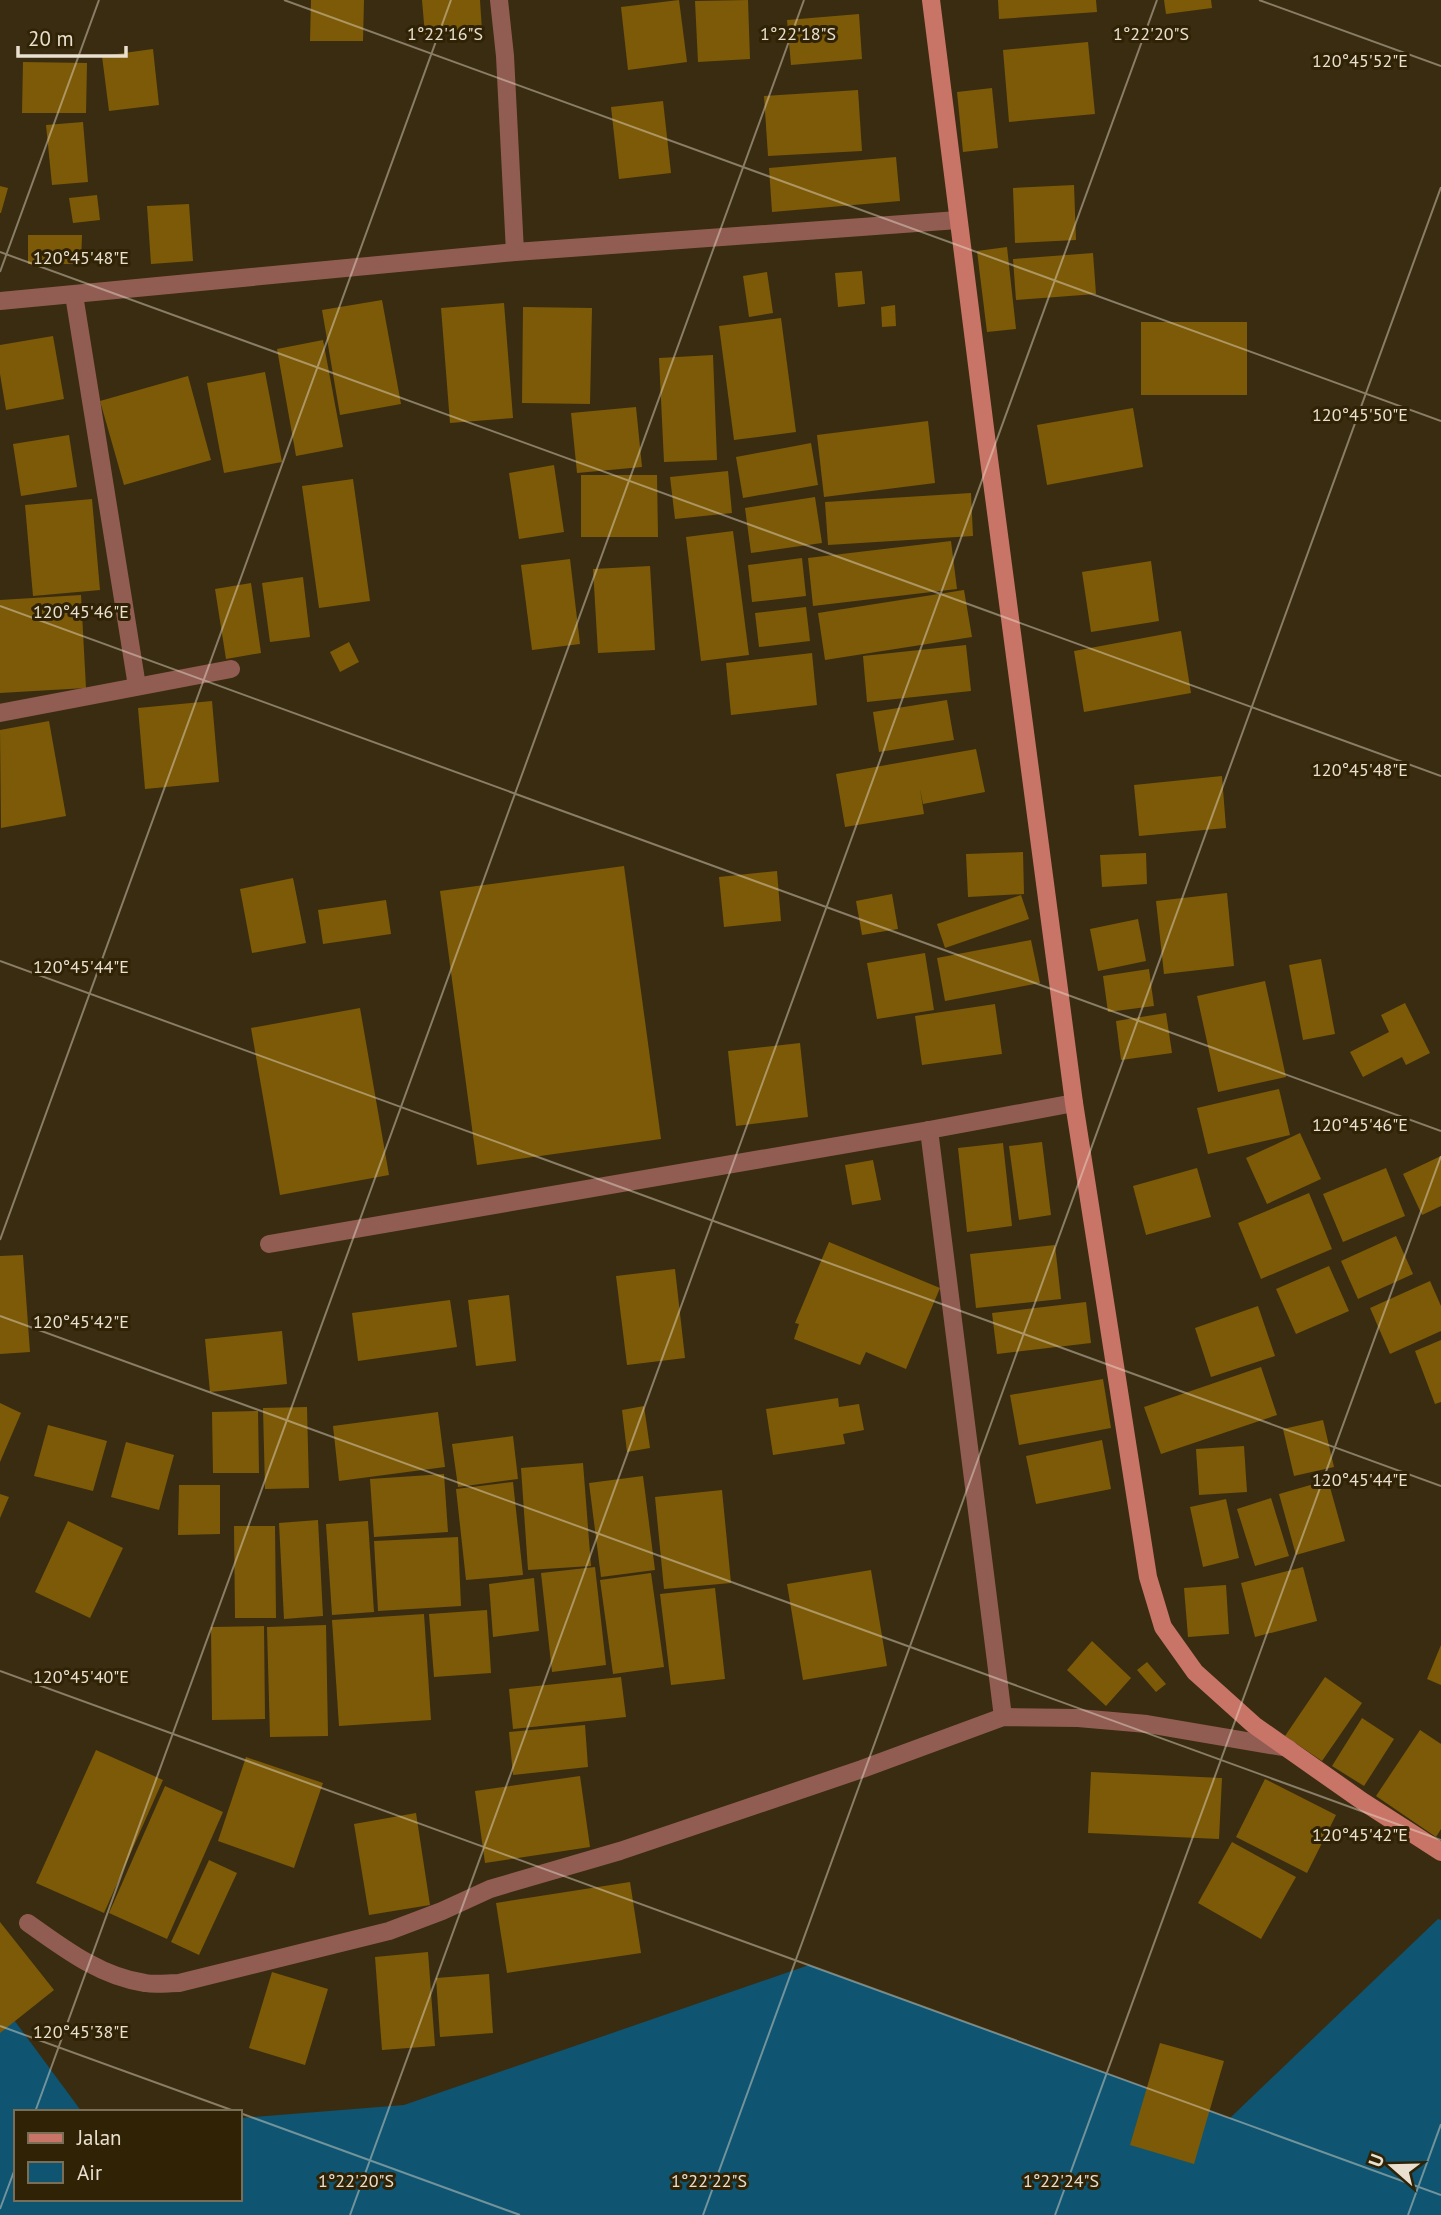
<svg xmlns="http://www.w3.org/2000/svg" width="1441" height="2215" font-family="'PT Sans',sans-serif">
<rect width="100%" height="100%" fill="#3a2c10"/>
<path fill="#0f5470" d="M1438,1919L1441,1920V2215H0V2001L82,2112H16V2199H240V2118L404,2105L809,1965L1230,2118Z"/>
<g fill="#7c5a07">
<path d="M311,0H364L363,41H310Z"/>
<path d="M422,0H480L482,31L425,35Z"/>
<path d="M679,0L687,62L628,70L621,7Z"/>
<path d="M748,0L750,59L698,62L695,1Z"/>
<path d="M998,0H1096L1097,12L999,19Z"/>
<path d="M1164,0H1211L1212,8L1166,14Z"/>
<path d="M859,14L862,59L791,65L787,20Z"/>
<path d="M1088,42L1095,114L1009,122L1003,50Z"/>
<path d="M153,49L159,105L109,111L102,56Z"/>
<path d="M23,62L87,63L86,113H22Z"/>
<path d="M992,88L998,148L963,152L957,92Z"/>
<path d="M858,90L862,151L768,156L764,96Z"/>
<path d="M663,101L671,173L619,179L611,107Z"/>
<path d="M83,122L88,182L52,185L46,125Z"/>
<path d="M896,157L900,201L772,212L769,168Z"/>
<path d="M1074,185L1076,240L1015,243L1013,188Z"/>
<path d="M0,186L8,188L1,213H0Z"/>
<path d="M97,195L100,220L73,223L69,198Z"/>
<path d="M189,204L193,261L151,264L147,206Z"/>
<path d="M28,235H82L81,264H28Z"/>
<path d="M1007,247L1016,329L987,332L977,251Z"/>
<path d="M1093,253L1096,294L1016,300L1013,259Z"/>
<path d="M862,271L865,304L838,307L835,273Z"/>
<path d="M767,272L773,313L749,317L743,276Z"/>
<path d="M382,300L401,404L340,415L322,310Z"/>
<path d="M504,303L513,418L450,423L441,308Z"/>
<path d="M895,305L896,326L882,327L881,307Z"/>
<path d="M523,307L592,308L590,404L522,403Z"/>
<path d="M781,318L796,432L734,440L719,326Z"/>
<rect x="1141" y="322" width="106" height="73"/>
<path d="M53,336L64,399L6,410L0,374V345Z"/>
<path d="M323,340L343,447L296,456L277,349Z"/>
<path d="M713,355L717,460L664,462L659,358Z"/>
<path d="M265,372L282,462L224,473L207,383Z"/>
<path d="M188,376L211,460L124,485L100,401Z"/>
<path d="M636,407L642,467L577,473L571,413Z"/>
<path d="M1133,408L1143,467L1047,485L1037,425Z"/>
<path d="M928,421L935,483L824,497L817,435Z"/>
<path d="M69,435L77,487L21,496L13,444Z"/>
<path d="M811,443L818,485L743,498L736,457Z"/>
<path d="M554,465L564,532L519,539L509,473Z"/>
<path d="M728,471L732,513L675,519L670,477Z"/>
<path d="M581,475H657L658,537H581Z"/>
<path d="M353,479L370,601L319,608L302,486Z"/>
<path d="M971,493L973,536L828,545L825,502Z"/>
<path d="M815,497L822,543L751,553L745,508Z"/>
<path d="M92,499L100,590L33,596L25,505Z"/>
<path d="M733,531L749,655L701,661L686,537Z"/>
<path d="M951,541L957,589L813,606L808,558Z"/>
<path d="M802,558L806,596L752,602L748,565Z"/>
<path d="M570,559L580,644L532,650L521,565Z"/>
<path d="M1151,561L1159,621L1091,632L1082,572Z"/>
<path d="M650,566L655,650L598,653L593,569Z"/>
<path d="M303,577L310,637L270,642L262,583Z"/>
<path d="M251,583L261,653L226,659L215,589Z"/>
<path d="M964,590L972,637L825,660L818,613Z"/>
<path d="M81,595L86,688L0,693V600Z"/>
<path d="M806,607L810,641L759,647L755,613Z"/>
<path d="M1181,631L1191,693L1084,712L1074,651Z"/>
<path d="M349,642L359,662L340,672L330,652Z"/>
<path d="M966,645L971,691L867,702L863,656Z"/>
<path d="M812,653L817,705L731,715L726,663Z"/>
<path d="M947,700L954,740L879,752L873,712Z"/>
<path d="M212,701L219,782L145,789L138,708Z"/>
<path d="M49,721L66,816L1,828L0,730Z"/>
<path d="M976,749L985,792L923,804L920,789L924,814L845,827L836,774Z"/>
<path d="M1222,776L1226,828L1139,836L1134,785Z"/>
<path d="M1023,852L1024,894L968,897L966,854Z"/>
<path d="M1146,853L1147,884L1102,887L1100,855Z"/>
<path d="M624,866L661,1139L477,1165L440,891Z"/>
<path d="M777,871L781,921L724,927L719,877Z"/>
<path d="M293,878L306,943L252,953L240,889Z"/>
<path d="M1227,893L1234,966L1164,974L1156,901Z"/>
<path d="M892,894L898,929L862,935L856,901Z"/>
<path d="M1021,895L1029,919L945,948L937,924Z"/>
<path d="M386,900L391,934L323,944L318,910Z"/>
<path d="M1138,919L1146,961L1098,971L1090,929Z"/>
<path d="M1031,940L1040,983L945,1001L937,958Z"/>
<path d="M925,953L934,1010L877,1019L867,963Z"/>
<path d="M1321,959L1335,1034L1303,1040L1289,965Z"/>
<path d="M1149,969L1154,1006L1108,1012L1103,976Z"/>
<path d="M1265,981L1286,1077L1218,1092L1197,996Z"/>
<path d="M1405,1003L1430,1053L1406,1065L1402,1057L1363,1077L1350,1052L1389,1032L1381,1015Z"/>
<path d="M995,1004L1002,1054L922,1065L915,1016Z"/>
<path d="M360,1008L389,1175L280,1195L251,1028Z"/>
<path d="M1166,1013L1172,1053L1121,1060L1116,1021Z"/>
<path d="M800,1043L808,1117L736,1126L728,1051Z"/>
<path d="M1279,1089L1290,1135L1208,1154L1197,1108Z"/>
<path d="M1300,1133L1321,1179L1267,1204L1246,1158Z"/>
<path d="M1042,1142L1051,1215L1019,1220L1009,1146Z"/>
<path d="M1003,1143L1012,1226L967,1232L958,1148Z"/>
<path d="M1441,1156V1206L1422,1215L1403,1174Z"/>
<path d="M873,1160L881,1200L852,1205L845,1165Z"/>
<path d="M1197,1168L1211,1217L1146,1235L1133,1186Z"/>
<path d="M1386,1168L1405,1216L1343,1242L1323,1194Z"/>
<path d="M1309,1193L1332,1249L1261,1279L1238,1223Z"/>
<path d="M1396,1236L1413,1274L1358,1299L1341,1261Z"/>
<path d="M829,1242L940,1288L906,1369L866,1352L860,1365L794,1339L799,1324L795,1323Z"/>
<path d="M1055,1245L1061,1299L976,1308L970,1254Z"/>
<path d="M23,1255L30,1352L0,1354V1256Z"/>
<path d="M1329,1266L1349,1311L1296,1334L1276,1289Z"/>
<path d="M675,1269L685,1358L627,1365L616,1276Z"/>
<path d="M1430,1281L1441,1306V1331L1390,1354L1370,1308Z"/>
<path d="M509,1295L516,1361L476,1366L468,1300Z"/>
<path d="M450,1300L457,1347L358,1361L352,1313Z"/>
<path d="M1086,1302L1091,1343L997,1354L992,1313Z"/>
<path d="M1258,1306L1275,1356L1211,1377L1195,1328Z"/>
<path d="M282,1331L287,1384L210,1392L205,1339Z"/>
<path d="M1441,1340V1402L1435,1404L1415,1351Z"/>
<path d="M1261,1367L1277,1415L1161,1454L1144,1407Z"/>
<path d="M1103,1379L1111,1428L1019,1445L1010,1395Z"/>
<path d="M838,1398L839,1407L859,1404L864,1430L843,1434L845,1444L773,1455L766,1409Z"/>
<path d="M0,1403L21,1413L0,1462Z"/>
<path d="M644,1406L650,1448L627,1452L622,1410Z"/>
<path d="M307,1407L309,1488L265,1489L263,1408Z"/>
<path d="M258,1411L259,1473H213L212,1412Z"/>
<path d="M438,1412L445,1467L339,1481L333,1426Z"/>
<path d="M1323,1420L1334,1467L1294,1476L1283,1429Z"/>
<path d="M48,1425L107,1441L93,1491L34,1476Z"/>
<path d="M513,1436L518,1479L458,1487L452,1444Z"/>
<path d="M1102,1440L1111,1489L1036,1504L1026,1456Z"/>
<path d="M126,1442L174,1455L159,1510L111,1497Z"/>
<path d="M1244,1446L1247,1492L1199,1495L1196,1449Z"/>
<path d="M583,1463L591,1566L528,1570L521,1468Z"/>
<path d="M444,1474L448,1532L374,1537L370,1479Z"/>
<path d="M643,1476L655,1570L601,1577L589,1483Z"/>
<path d="M1328,1480L1345,1541L1296,1555L1279,1494Z"/>
<path d="M513,1482L523,1575L466,1580L456,1489Z"/>
<path d="M179,1485H220V1534L178,1535Z"/>
<path d="M722,1490L731,1583L664,1589L655,1497Z"/>
<path d="M0,1494L9,1497L0,1518Z"/>
<path d="M1271,1498L1289,1556L1255,1566L1237,1509Z"/>
<path d="M1226,1499L1239,1558L1203,1567L1190,1507Z"/>
<path d="M318,1520L323,1616L284,1619L279,1523Z"/>
<path d="M68,1521L123,1548L90,1618L35,1592Z"/>
<path d="M368,1521L374,1612L332,1615L326,1524Z"/>
<path d="M234,1526H275L276,1618H235Z"/>
<path d="M458,1537L461,1606L378,1611L374,1541Z"/>
<path d="M595,1567L606,1665L552,1672L541,1573Z"/>
<path d="M1303,1567L1317,1621L1255,1637L1241,1583Z"/>
<path d="M871,1570L887,1666L803,1680L787,1584Z"/>
<path d="M651,1573L664,1667L613,1674L600,1580Z"/>
<path d="M534,1578L539,1631L493,1637L489,1584Z"/>
<path d="M1226,1585L1229,1634L1188,1637L1184,1588Z"/>
<path d="M715,1588L725,1679L671,1685L660,1594Z"/>
<path d="M487,1610L491,1673L434,1677L429,1614Z"/>
<path d="M424,1614L431,1720L339,1726L332,1620Z"/>
<path d="M326,1625L328,1736L270,1737L267,1627Z"/>
<path d="M264,1626L265,1719L212,1720L211,1627Z"/>
<path d="M1092,1641L1131,1678L1106,1706L1067,1670Z"/>
<path d="M1441,1645V1685L1427,1679Z"/>
<path d="M1147,1662L1166,1684L1156,1692L1137,1670Z"/>
<path d="M621,1677L626,1717L513,1729L509,1689Z"/>
<path d="M1325,1677L1362,1703L1322,1761L1285,1736Z"/>
<path d="M1362,1718L1394,1739L1364,1786L1332,1766Z"/>
<path d="M585,1725L588,1767L513,1775L509,1732Z"/>
<path d="M1420,1730L1441,1744V1829L1436,1837L1376,1796Z"/>
<path d="M96,1750L163,1780L104,1913L36,1883Z"/>
<path d="M246,1757L323,1783L294,1868L218,1841Z"/>
<path d="M1091,1772L1222,1778L1219,1839L1088,1833Z"/>
<path d="M580,1776L590,1847L485,1863L475,1791Z"/>
<path d="M1265,1779L1336,1815L1307,1873L1236,1837Z"/>
<path d="M165,1786L223,1812L167,1939L109,1913Z"/>
<path d="M416,1813L430,1905L369,1915L354,1824Z"/>
<path d="M1232,1842L1296,1877L1261,1939L1198,1903Z"/>
<path d="M209,1860L237,1873L199,1955L171,1942Z"/>
<path d="M630,1882L641,1953L507,1973L496,1903Z"/>
<path d="M0,1922L54,1990L0,2033Z"/>
<path d="M428,1952L435,2046L382,2050L375,1957Z"/>
<path d="M272,1972L328,1989L305,2065L249,2048Z"/>
<path d="M489,1974L493,2033L440,2037L436,1978Z"/>
<path d="M1160,2043L1224,2061L1194,2164L1130,2145Z"/>
</g>
<g fill="none" stroke-linecap="round" stroke-linejoin="round">
<g stroke="#915d53" stroke-width="18">
<path d="M499,0L505,56L515,252"/>
<path d="M74,295L137,686"/>
<path d="M0,301L515,252L958,220"/>
<path d="M0,713L231,669"/>
<path d="M929,1130L1003,1717"/>
<path d="M269,1244L929,1130L1074,1103"/>
<path d="M28,1923C63,1948 101,1977 145,1983C156,1985 168,1983 179,1983L389,1931L442,1911L490,1889L620,1851L862,1769L1003,1717L1078,1718L1147,1724L1288,1748"/>
</g>
<path stroke="#c87567" stroke-width="18" d="M931,0L987,444L1074,1103L1148,1577L1163,1627L1195,1672L1254,1725L1362,1801L1441,1852"/>
</g>
<path fill="none" stroke="#e9e0d0" stroke-width="2" stroke-opacity="0.45" d="M284,0L1441,421M1259,0L1441,66M0,252L1441,776M0,272L99,0M0,606L1441,1131M0,961L1441,1486M0,1240L451,0M0,1316L1441,1840M0,1671L1441,2195M0,2026L237,2112M35,2112L804,0M240,2113L520,2215M0,2209L16,2166M350,2215L1157,0M703,2215L1441,187M1055,2215L1441,1156M1408,2215L1441,2124"/>
<g font-size="18" text-anchor="middle" fill="#e9e0d0" stroke="#302205" stroke-width="6" stroke-linejoin="round" paint-order="stroke">
<text x="445" y="40">1°22'16"S</text>
<text x="798" y="40">1°22'18"S</text>
<text x="1151" y="40">1°22'20"S</text>
<text x="1360" y="67">120°45'52"E</text>
<text x="81" y="264">120°45'48"E</text>
<text x="1360" y="421">120°45'50"E</text>
<text x="81" y="618">120°45'46"E</text>
<text x="1360" y="776">120°45'48"E</text>
<text x="81" y="973">120°45'44"E</text>
<text x="1360" y="1131">120°45'46"E</text>
<text x="81" y="1328">120°45'42"E</text>
<text x="1360" y="1486">120°45'44"E</text>
<text x="81" y="1683">120°45'40"E</text>
<text x="1360" y="1841">120°45'42"E</text>
<text x="81" y="2038">120°45'38"E</text>
<text x="356" y="2187">1°22'20"S</text>
<text x="709" y="2187">1°22'22"S</text>
<text x="1061" y="2187">1°22'24"S</text>
</g>
<rect x="14" y="2110" width="228" height="91" fill="#302205" stroke="#7a6e56" stroke-width="2"/>
<rect x="28" y="2133" width="35" height="10" fill="#c87567" stroke="#7a6e56" stroke-width="2"/>
<text x="77" y="2145" font-size="21" fill="#e9e0d0">Jalan</text>
<rect x="28" y="2162" width="35" height="21" fill="#0f5470" stroke="#7a6e56" stroke-width="2"/>
<text x="77" y="2180" font-size="21" fill="#e9e0d0">Air</text>
<g transform="translate(1392 2166) rotate(290)" stroke="#302205" stroke-width="5" paint-order="stroke">
<path d="M0-5L12 26L0 18L-12 26Z" fill="#e9e0d0"/>
<text y="-10" font-size="19" font-weight="bold" text-anchor="middle" fill="#e9e0d0">U</text>
</g>
<path d="M18 46v10h108v-10" fill="none" stroke="#e9e0d0" stroke-width="3.5"/>
<text x="28" y="46" font-size="21" fill="#e9e0d0" stroke="#302205" stroke-width="5" paint-order="stroke">20 m</text>
</svg>
